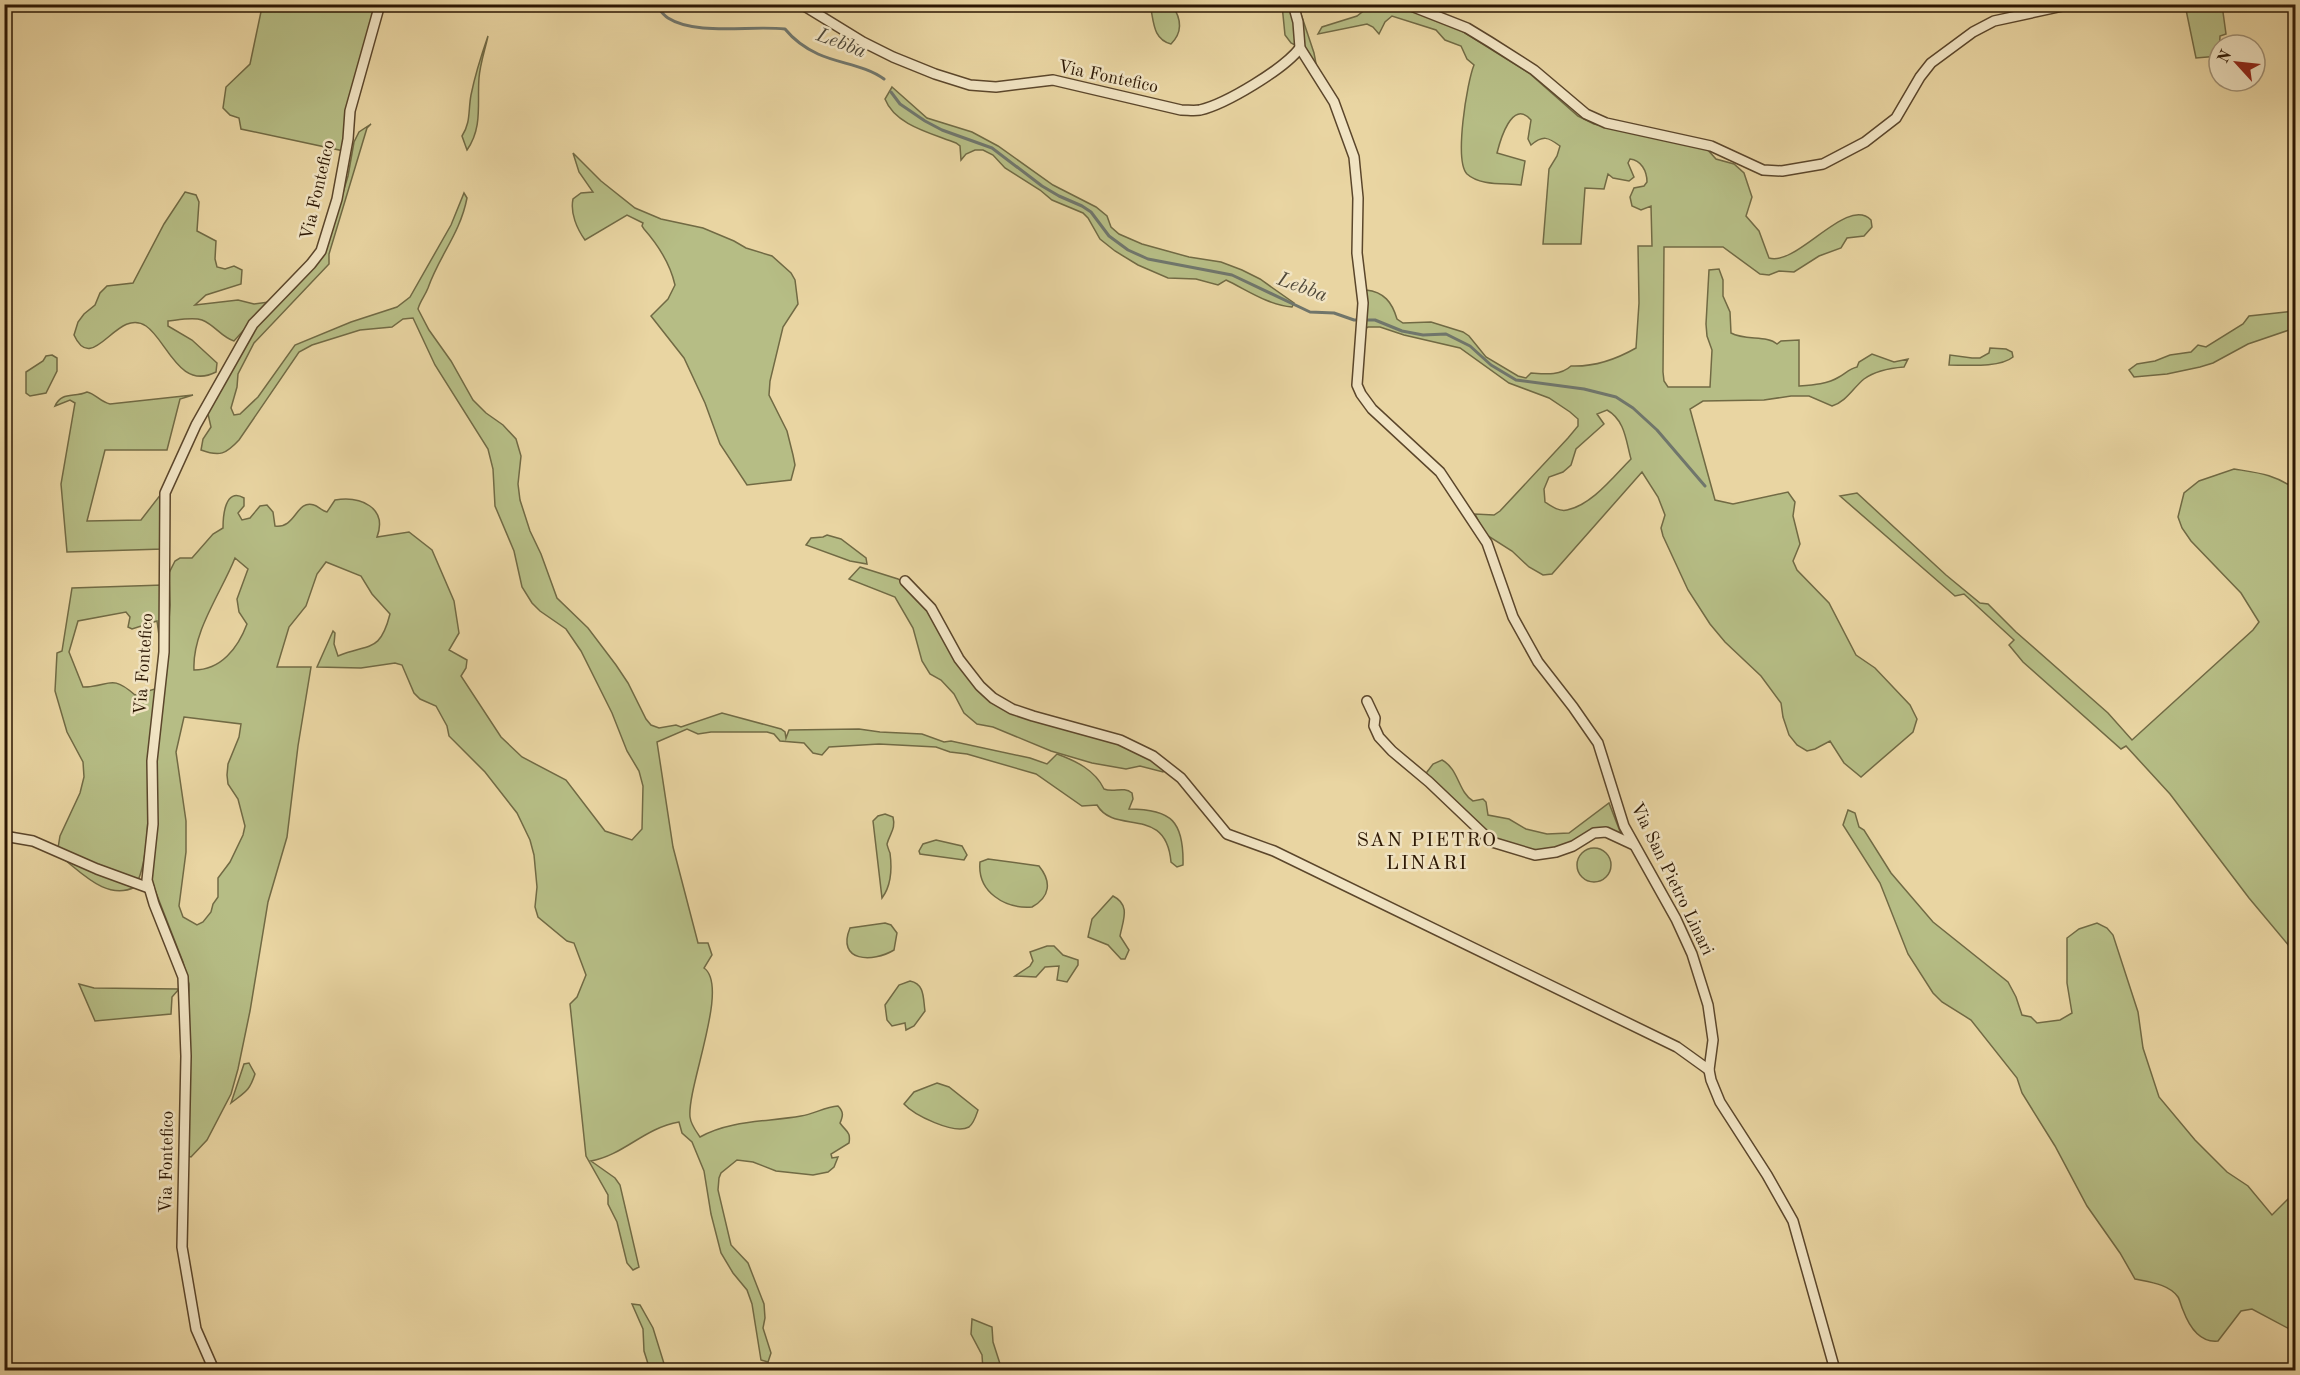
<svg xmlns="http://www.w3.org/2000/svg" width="2300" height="1375" font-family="'Old Standard TT',serif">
<rect width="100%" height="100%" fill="#e9d5a2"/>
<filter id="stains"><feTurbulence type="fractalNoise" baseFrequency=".00333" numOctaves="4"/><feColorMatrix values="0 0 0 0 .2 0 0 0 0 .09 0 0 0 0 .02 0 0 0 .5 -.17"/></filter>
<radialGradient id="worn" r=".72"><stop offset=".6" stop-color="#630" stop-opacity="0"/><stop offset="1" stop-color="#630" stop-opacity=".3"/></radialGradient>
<g fill="#b6bd85" stroke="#716a44" stroke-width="1.5" fill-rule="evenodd">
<path d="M256,5H377L344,151L241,129L239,118L230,115L223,108L226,87L250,64L262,7Z"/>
<path d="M1150,5H1172C1181,18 1183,32 1171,44C1152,39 1154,20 1150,5Z"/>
<path d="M1282,5H1298L1314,53L1317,69L1301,48L1291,43L1285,35Z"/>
<path d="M1371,5H1395L1454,26L1529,73L1578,116L1594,124L1706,148L1716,159L1734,164L1744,173L1752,197L1746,216L1759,231L1769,258C1797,267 1847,195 1871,220L1872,227L1864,236L1847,238L1841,248L1819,256L1794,272L1779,271L1769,275L1760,274L1723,247H1664L1663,372L1664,381L1668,387H1710L1712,350L1707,336L1706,324L1709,270L1719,269L1723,280V296L1730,312L1731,333C1745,341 1767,335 1777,344L1781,341L1799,340V386C1813,385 1828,384 1839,377C1846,373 1849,369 1857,367L1859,362L1872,354L1894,362L1908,359L1904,367C1891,368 1875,371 1864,379C1853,388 1846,402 1832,406L1809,396H1791L1764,400L1703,401L1690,409L1715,500L1733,504L1788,492L1795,502L1793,516L1800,544L1793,561L1797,570L1829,603L1856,655L1875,668L1910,705L1917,719L1913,732L1861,777L1844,763L1830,741L1815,749L1807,751L1797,745L1789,735L1783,717L1781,703L1761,676L1725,642L1710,624L1688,590L1663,536L1661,528L1665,515L1658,497L1642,472L1552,574L1543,575L1529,567L1512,551L1485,534L1475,514L1494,515L1500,511L1568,438L1578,426V419L1570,412L1549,398L1509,383L1460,348L1404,335L1380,327H1368L1363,330L1366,290C1384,292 1392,302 1397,319L1403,323L1431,322L1463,332L1469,336L1486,357L1518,376L1526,378L1531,373C1545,374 1560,376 1571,366C1595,367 1615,360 1636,348L1639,303L1638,246H1652L1651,206L1641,210L1632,206L1630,197L1634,188L1644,186L1647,182C1647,171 1641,160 1630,159L1628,163L1634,177L1629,181L1613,178L1608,174L1604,189L1585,188L1581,244H1543L1549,169L1557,156L1560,146C1548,137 1543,135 1531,145L1528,139L1531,120C1512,98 1500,141 1497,153L1525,161L1521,185C1505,183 1480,186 1467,174C1454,161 1467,82 1474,65L1467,59L1461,46L1445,40L1436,30L1392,16L1385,22L1379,34L1373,27L1367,24L1318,34L1322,27L1357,16ZM1607,410C1625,420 1626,441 1631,459C1614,476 1592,505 1567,510C1559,512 1551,506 1545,502L1544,489L1549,477L1563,472L1571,465L1576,449L1604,424L1597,414Z"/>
<path d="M2185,5H2222L2226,34L2220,36L2219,56L2196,58Z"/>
<path d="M488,36C485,50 480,64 479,78C477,103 483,127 467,150L462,136C471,122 468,111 471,95C475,75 481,56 488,36Z"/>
<path d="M892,87L927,118L972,132L998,146L1053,185L1096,207L1107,216L1111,227L1119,234L1142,244L1189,257L1221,262L1242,270L1260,279L1294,303L1292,307C1268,305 1247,290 1226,280L1218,285L1196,279L1168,278L1138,265L1115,251L1100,239L1088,218L1083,213L1052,200L1040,190L1005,168L993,155L983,150H975L966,154L961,160L960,146L956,143C931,133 895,125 885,99Z"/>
<path d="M371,124L367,128L329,254V264L254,343L238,374L237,387L231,408L234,415L240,414L258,397L295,345L351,322L397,307L410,297L451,225L464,193L467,198C460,234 439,256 428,288C425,296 420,301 418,309L429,330L451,361L473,400L486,413L503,425L516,439L521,456L518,484L520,500L530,531L541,554L557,598L588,628L616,665L628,683L646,719L651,725L659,728L676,725L681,727L722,713L781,729L785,732L786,738L789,730L859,729L880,732L922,734L944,742L951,741L1030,758L1047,764L1057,754C1076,761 1095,770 1104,789C1114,793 1123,786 1132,793L1133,799L1129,809C1172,809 1184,822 1183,865L1177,867L1171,862C1166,804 1115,836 1097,805L1082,806L1036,774L967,754L950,752L936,747L879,744L829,747L822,755L813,753L804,743L780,741L774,734L767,732H711L698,734L687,729L657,742L673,847L698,943H708L712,955L704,968C730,986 687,1086 690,1117C691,1125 696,1131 700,1137C730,1120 767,1122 801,1116C814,1114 825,1107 838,1106C844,1112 843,1116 840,1123C846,1132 851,1131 849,1143L831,1154L832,1158L838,1157L834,1167L828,1172L813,1175L776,1171L753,1162L737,1160L721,1173L719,1178L718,1190L731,1245L748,1263L764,1304L765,1318L763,1328L771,1353L768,1362L761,1360L752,1304L747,1290L733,1273L721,1253L711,1214L704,1171L692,1142L682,1133L679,1122C644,1128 624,1155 591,1161L615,1178L620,1185L639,1267L633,1270L627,1263L617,1222L608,1204V1195L586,1156L570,1004L577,997L586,975L574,943L567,941L538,917L535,907L537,887L534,855L530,840L517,813L485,772L449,736L447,726L436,706L420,699L414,693L402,665L395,663L361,668L317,667L333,631L335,633L334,644L338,656C370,643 380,653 390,614L372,594L361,576L326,562L317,574L306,606L289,627L277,667H311L298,746L287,837L268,902L250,1011L238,1069L231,1094L207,1140L191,1157L187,1156L189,984L183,962L151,880L155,754L165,685L170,605L169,573L175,561L180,558H192L213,534L223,528C223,516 225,487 244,498V506L238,513L242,520L250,518L260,506L267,505L273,512L275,526C296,529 296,499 314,505C318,506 322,511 327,512L335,500C360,496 388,507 377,537L409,532L432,550L454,601L459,633L449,650L467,660L466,668L461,676L501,737L522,757L566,780L605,831L632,840L642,829L643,786L639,771L627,751L612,713L581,651L566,629L540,611L532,603L522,587L514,551L495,506L493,469L488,449L435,365L413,318L403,319L392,327L360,330L312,345L299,352L239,440C226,454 220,457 201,450L203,439L211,427L208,414L212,398L251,330L294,289L327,246L348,176L354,142L359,132ZM235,558L248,569L237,599L239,612L247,624C238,648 221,670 194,670C192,632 221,593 235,558ZM184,717L241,724L239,737L228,764L227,775L228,784L238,799L245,826L243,835L230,862L218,878V897L213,904L211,912L203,922L197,925L183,917L179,906L186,852V821L176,752Z"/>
<path d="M573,153L601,181L635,208L661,219L703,228L734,241L746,248L772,256L791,273L795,280L798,304L783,327L770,381L769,395L787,431L793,455L795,465L791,480L747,485L720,444L705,403L684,358L651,316L668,299L675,285C670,263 659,246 644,229L642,226L643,223L627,215L585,240C577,229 570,213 573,199L581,193L593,192L579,172Z"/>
<path d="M185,192L196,195L199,202L197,231L216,241L215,259L217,267L225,269L234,266L242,270L241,284L206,295L195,305L238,300L254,304L269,302L234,341C221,337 215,325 202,320C193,317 178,320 168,321V326L192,340L217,363L216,372C179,391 167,340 146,326C117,306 93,377 74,335L78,322L84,314L95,305L100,293L107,286L133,283L164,224Z"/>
<path d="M2295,311V328L2248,344L2213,363L2200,367L2167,374L2134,377L2129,370L2137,364L2155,361L2170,355L2191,352L2198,345L2206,347L2243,324L2249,316Z"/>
<path d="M1990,348L2006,349L2012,352L2013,357C2000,368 1966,365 1949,365L1950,355L1972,358H1980L1989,353Z"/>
<path d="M52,355L57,358V371L46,393L30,396L26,393V372L43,361L46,356Z"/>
<path d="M87,392C96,394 100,402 110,404L193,395L180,399L167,450H105L87,521L141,520L161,494L163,549L67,552L61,484L75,403L70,400L55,406C62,391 74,398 87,392Z"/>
<path d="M2234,469C2259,473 2274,474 2295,489V953L2249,898L2170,794L2126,746L2121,749L2023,662L2009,645L2014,640L1964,594L1955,596L1840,496L1857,493L1946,575L1980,603L1988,604L2016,632L2108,713L2132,740L2253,630L2259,622L2241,593L2191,541L2182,528L2178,517L2184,493L2199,481Z"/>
<path d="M827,535L841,539L866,558L867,564L850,561L806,545L811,538L823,537Z"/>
<path d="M860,567L898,579L908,586L927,608L944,641L993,699L1119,741L1153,757L1165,770L1163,772L1140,766L1126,769L1092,763L1051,751L993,727L977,724L964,713L954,694L941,680L930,674L922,661L913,628L895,597L849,579Z"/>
<path d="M163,585L161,650L157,621L132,629L128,627L130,617L126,612L78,621L69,652L83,687C110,687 110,673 135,695L158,688C156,711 152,734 150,758C147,794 152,856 135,887C105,902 79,869 57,854L60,836L80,793L84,777L83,762L67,732L55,691L57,653L62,651L72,588Z"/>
<path d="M1442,760C1459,769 1458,792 1473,801L1483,799L1486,802L1488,815L1509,819L1526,829L1547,834L1569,833L1609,803L1621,834L1603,829L1557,849L1535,853L1514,847L1494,837L1424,776L1433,764Z"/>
<path d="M1848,810L1855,813L1859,827L1864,830L1891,873L1933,922L2008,982L2016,997L2022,1015L2031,1017L2037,1023L2060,1020L2072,1013L2067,983V938L2079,929L2097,923L2107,928L2113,935L2138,1012L2143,1048L2159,1097L2195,1140L2227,1172L2248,1186L2272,1215L2295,1192V1332L2252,1309L2241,1311L2218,1341C2199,1343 2189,1326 2183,1310C2181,1306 2180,1300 2178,1297C2169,1284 2149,1282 2135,1279L2120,1253L2087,1206L2055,1146L2022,1093L2017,1078L1971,1020L1942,1002L1933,993L1908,954L1880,883L1843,825Z"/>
<path d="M885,814L893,817C896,829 890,833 887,844C887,845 889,851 890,853C892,868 891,886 882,898L873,821L878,816Z"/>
<path d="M936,840L962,846L967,855L964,860L920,854L919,851L923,844Z"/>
<circle cx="1594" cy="865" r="17"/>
<path d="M988,859L1039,866C1052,882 1050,897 1032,907C1005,909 977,892 980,862Z"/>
<path d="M1113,896C1131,905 1123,920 1120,936L1129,950L1125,959H1121L1108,945L1088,937L1092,919Z"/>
<path d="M885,923L891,925L897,933L894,950C873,963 836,962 850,928Z"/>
<path d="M1047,946H1054L1063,955L1078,960V965L1067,982L1057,980L1059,966L1045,967L1036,977L1015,976L1030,966L1033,961L1030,952Z"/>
<path d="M910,981C925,984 923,998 925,1011L914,1026L906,1030L905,1023L892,1026L887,1020L885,1005L899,985Z"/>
<path d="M79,984L94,988L179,989L172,997L171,1014L95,1021Z"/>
<path d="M249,1063L255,1074C249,1092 245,1092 231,1103L244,1064Z"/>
<path d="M937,1083L949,1087L978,1110C976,1116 974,1123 969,1127C954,1135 914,1115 904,1104L914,1092Z"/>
<path d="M632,1304L640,1305L653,1328L666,1370H650L644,1351L643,1329Z"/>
<path d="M972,1319L992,1327L993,1342L1002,1370H983L982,1355L971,1334Z"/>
</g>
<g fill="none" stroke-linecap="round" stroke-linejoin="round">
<g stroke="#70766c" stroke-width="3">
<path d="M655,4C659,9 663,15 668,18C696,36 751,25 785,29C794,40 805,48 818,54C840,64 865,65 884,79"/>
<path d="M891,92L900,104L925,121L942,130L992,148L1042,186L1059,196L1082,206L1091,212L1109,236L1128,250L1148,259L1232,275L1310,312L1334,313L1354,320H1375L1402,331L1423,335L1446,334L1470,346L1491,365L1516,380L1584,389L1616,397L1633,408L1657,430L1705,486"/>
</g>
<defs>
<g id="minor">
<path d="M801,4L863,42L893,57L935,74L970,85L996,87L1053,80L1181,110C1188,110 1194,111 1200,110C1226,104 1284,69 1300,48"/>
<path d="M1293,4L1298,22L1300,48L1334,102L1354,157L1358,198L1357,253L1363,303L1357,385L1361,394L1372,409L1440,472L1487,543L1513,617L1538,662L1573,707L1598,743L1624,826L1676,919L1692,954L1708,1005L1713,1040L1709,1070L1711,1080L1720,1102L1767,1175L1793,1221L1835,1370"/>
<path d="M1406,4L1467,28L1490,42L1534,70L1586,114L1606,123L1711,146L1763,170L1782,171L1823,164L1865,142L1896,118L1920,77L1931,63L1973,32L1994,21L2072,4"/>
<path d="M905,581L931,608L959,659L980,686L993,698L1012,709L1033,716L1120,740L1153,756L1181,778L1227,834L1274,851L1677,1047L1709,1070"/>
<path d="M1367,701L1375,718L1374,726L1379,737L1392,751L1429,782L1492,842L1535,855L1556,852L1573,846L1594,833L1606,832L1634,845"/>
<path d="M4,836L33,841L97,869L149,888"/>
<path d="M214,1370L196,1329L182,1247L186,1056L183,977L154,904L147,880L153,824L152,761L164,652L165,493L196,425L253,324L311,264L321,251L337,199L348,139L350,111L380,4"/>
</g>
</defs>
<use href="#minor" stroke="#5b462b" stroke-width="12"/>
<use href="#minor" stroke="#f1e4c3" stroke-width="9"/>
</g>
<g text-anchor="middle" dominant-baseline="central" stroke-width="5" stroke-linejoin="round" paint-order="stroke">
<g font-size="18" fill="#2c1703" stroke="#f1e4c3">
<text transform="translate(1108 77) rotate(12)">Via Fontefico</text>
<text transform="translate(318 190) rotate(-77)">Via Fontefico</text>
<text transform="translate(144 664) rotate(-86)">Via Fontefico</text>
<text transform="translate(1672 879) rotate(64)">Via San Pietro Linari</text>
<text transform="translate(167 1162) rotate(-89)">Via Fontefico</text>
</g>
<g font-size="20" font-style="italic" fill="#4e4738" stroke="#f1e4c3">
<text transform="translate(841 44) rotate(21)">Lebba</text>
<text transform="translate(1302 288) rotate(20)">Lebba</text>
</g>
<g font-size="20" letter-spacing="1.5" fill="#2c1703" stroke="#f1e4c3">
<text x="1427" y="841">SAN PIETRO<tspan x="1427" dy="23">LINARI</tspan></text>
</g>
</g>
<rect width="2300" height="1375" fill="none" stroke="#e9d5a2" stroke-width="24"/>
<rect x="6" y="6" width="2288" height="1363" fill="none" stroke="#2c1703" stroke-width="3"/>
<rect x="12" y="12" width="2276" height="1351" fill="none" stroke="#2c1703" stroke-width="1.5"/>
<g transform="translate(2237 63) rotate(297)"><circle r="28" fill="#f1e4c3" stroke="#a29276" stroke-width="1.5"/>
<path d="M0-4.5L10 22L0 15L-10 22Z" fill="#8f2418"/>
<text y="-9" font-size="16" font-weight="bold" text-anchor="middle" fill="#2c1703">N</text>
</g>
<rect width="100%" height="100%" filter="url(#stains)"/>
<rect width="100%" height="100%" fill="url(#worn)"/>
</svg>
